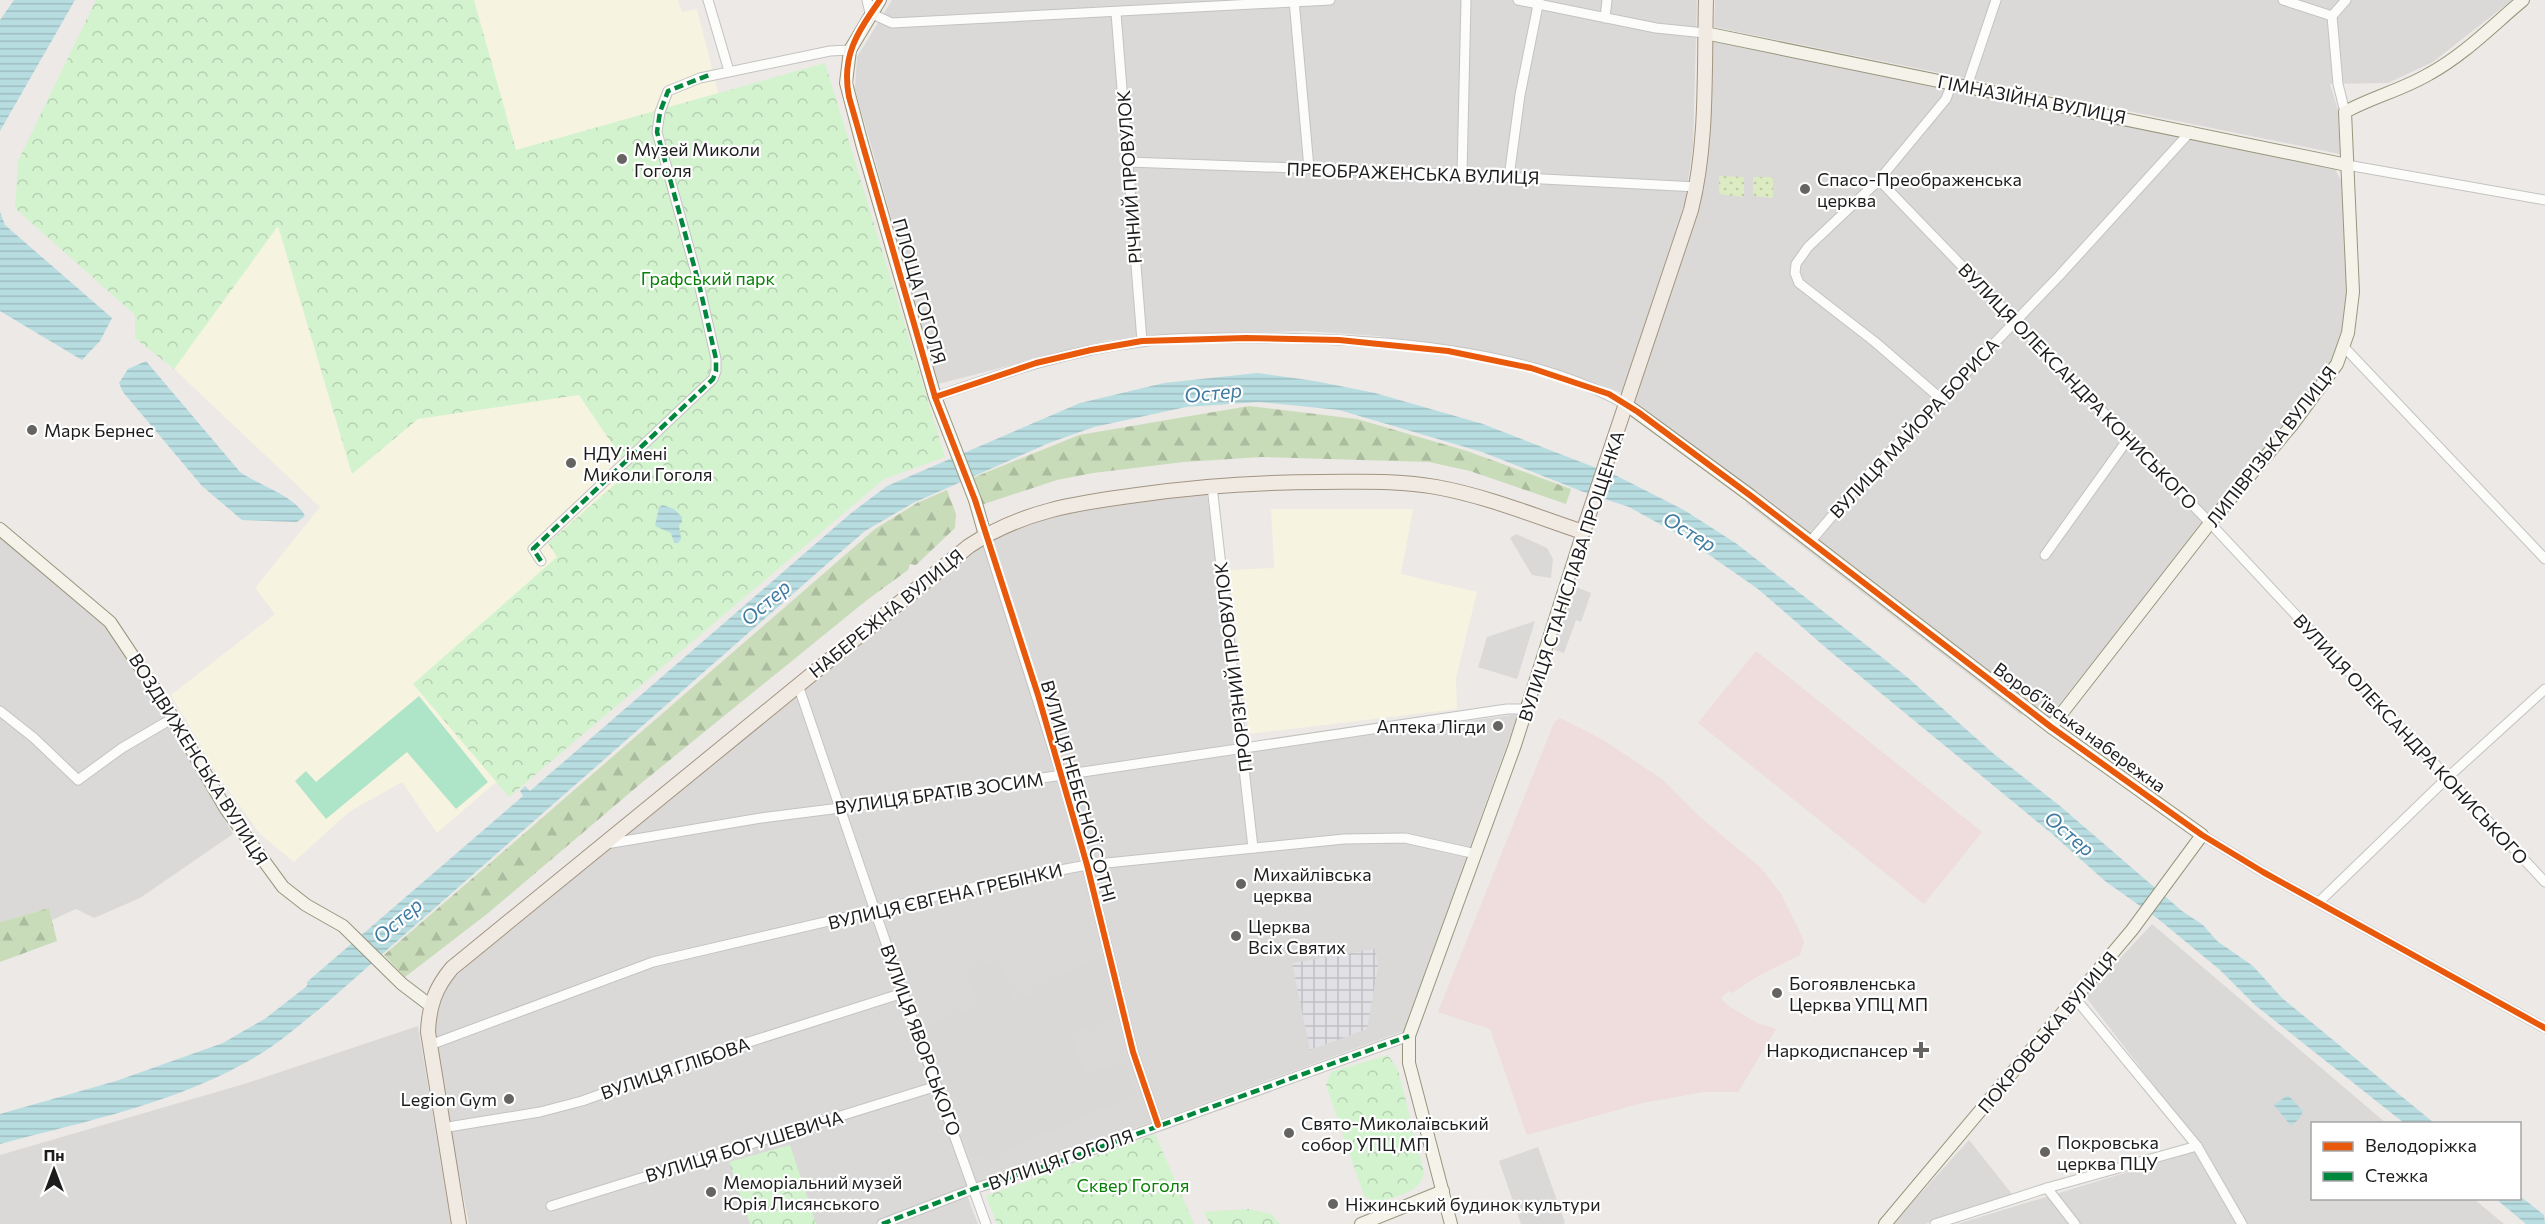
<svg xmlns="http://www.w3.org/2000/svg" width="2545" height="1224" font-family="Commissioner,sans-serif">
<defs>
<pattern id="grass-dots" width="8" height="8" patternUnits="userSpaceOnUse" patternTransform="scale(1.5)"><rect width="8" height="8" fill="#ddebc3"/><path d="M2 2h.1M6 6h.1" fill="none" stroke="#bdc9a7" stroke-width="1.8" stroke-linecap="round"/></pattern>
<pattern id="forest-firs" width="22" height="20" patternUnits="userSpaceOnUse" patternTransform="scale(1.5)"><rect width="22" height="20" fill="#c9dcb9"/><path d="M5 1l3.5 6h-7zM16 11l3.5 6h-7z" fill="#acbc9f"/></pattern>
<pattern id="park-crowns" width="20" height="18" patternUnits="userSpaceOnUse" patternTransform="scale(1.5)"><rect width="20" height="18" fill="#d3f3cf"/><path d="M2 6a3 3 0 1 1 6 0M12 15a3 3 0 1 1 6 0" fill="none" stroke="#b5d0b1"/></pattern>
<pattern id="plaza-grid" width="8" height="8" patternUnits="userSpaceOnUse" patternTransform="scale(1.5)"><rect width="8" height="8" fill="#e0e0e5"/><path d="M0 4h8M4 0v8" fill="none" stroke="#c0c0c4"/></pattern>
<pattern id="water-rules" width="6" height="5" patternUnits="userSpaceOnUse" patternTransform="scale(1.5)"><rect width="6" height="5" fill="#b8dde1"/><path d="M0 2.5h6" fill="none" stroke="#9ebdc1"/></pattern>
</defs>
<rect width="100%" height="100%" fill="#ece9e6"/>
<g fill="#dbd9d7">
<path d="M892,0H1697L1693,147L1685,202L1622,393L1509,356L1377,336L1305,331L1180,335L1109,340L938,384L855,89L857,57Z"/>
<path d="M1715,0H2512L2433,62L2388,83L2330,84L2338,110L2340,154L1714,27Z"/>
<path d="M1713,41L2334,167L2343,184L2348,295L2343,336L2329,367L2049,717L1633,400L1710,124Z"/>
<path d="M1207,492L1239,753L1518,714L1404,1031L965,1190L978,1224H469L435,1054L436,1016L446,986L472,961L967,553L1019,524L1078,506Z"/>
<path d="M0,537L106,624L146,686L233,834L140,898L94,918L76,909L52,920L49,908L0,922Z"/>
<path d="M2152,924L2386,1123L2312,1124V1198L2474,1199L2504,1224H1957L2203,1149L2085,996Z"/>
<path d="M418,1026L451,1224H0V1155L244,1084Z"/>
</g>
<g fill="#efdcdc">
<path d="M1756,651L1982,832L1924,904L1698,723Z"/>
<path d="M1560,718L1603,740L1663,780L1701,818L1761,868L1781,894L1804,941L1800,955L1758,976L1732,993L1728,991L1721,998L1730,1007L1757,1023L1776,1029L1738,1092H1703L1642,1103L1527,1135L1490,1029L1438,1012L1554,723Z"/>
</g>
<g fill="#f6f3e0">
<path d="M433,0H678L682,12L697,9L718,92L767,261L501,778L437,833L402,782L349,812L294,862L260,834L219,777L171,695L275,614L255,588L320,507L134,331L180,185Z"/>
<path d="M1271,509H1413L1401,574L1477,592L1456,678L1457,709L1249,734L1229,570L1274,568Z"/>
</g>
<path fill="#dad8d7" d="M1102,956L1119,1017L1070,1033L1087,1074L1124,1061L1137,1094L989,1157L987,1152L972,1157L924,1028L979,1004L966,972L998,959L1015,1001Z"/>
<g fill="url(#grass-dots)">
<path d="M1719,176L1744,177V197L1719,194Z"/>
<path d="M1753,177H1773V198L1753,196Z"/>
</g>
<g fill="url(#forest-firs)">
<path d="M1249,406L1357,419L1467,451L1571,489L1566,504L1470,471L1429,462L1262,457L1184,462L1093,473L1057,480L978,506L970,479L1079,435Z"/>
<path d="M947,490L956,514L955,528L916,565L910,564L908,570L867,600L639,785L487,914L405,977L384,955L875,529L917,503Z"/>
<path d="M49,908L57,941L0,962V922Z"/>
</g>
<g fill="url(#park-crowns)">
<path d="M96,0H474L516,150L825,63L945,457L884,479L509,797L413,684L557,557L548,543L628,473L621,457L579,395L418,419L352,474L278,226L174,369L135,338V315L15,208L18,161Z"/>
<path d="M1388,1055L1398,1070L1424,1172C1422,1193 1393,1197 1376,1203L1364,1196L1326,1085L1331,1072Z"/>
<path d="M1155,1134L1194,1224H997L986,1196Z"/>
<path d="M790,1145L816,1224H750L729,1162Z"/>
<path d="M1249,1209L1271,1214L1280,1224H1210L1204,1212Z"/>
</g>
<path fill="#aee5c8" d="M419,696L488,782L456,809L407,752L326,819L295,781L306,771L316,782Z"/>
<g fill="#dad9d7">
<path d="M1723,56L1733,57L1732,97H1722Z"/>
<path d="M1709,193L1724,205L1774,217L1780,225L1768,257L1759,272L1696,248Z"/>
<path d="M1751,496L2027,708L2021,715L1746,503Z"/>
<path d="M1516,534L1547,548L1553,559L1551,578L1532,575L1510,538Z"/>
<path d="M1576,587L1591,593L1581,622L1576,620L1564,653L1553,649Z"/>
<path d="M1535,621L1517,679L1478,667L1487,637Z"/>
<path d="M469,972L493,1013L444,1030L445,1006L450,993Z"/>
<path d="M1969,1140L2012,1194L1925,1224H1893Z"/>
<path d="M1538,1147L1565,1223L1563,1224H1521L1499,1161Z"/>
</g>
<path fill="url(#plaza-grid)" d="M1375,949L1378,967L1367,1029L1310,1050L1292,963Z"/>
<g fill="url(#water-rules)">
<path d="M14,0H75L0,131V20Z"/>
<path d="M0,212L5,225L112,318L100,341L82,360L0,311Z"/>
<path d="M146,361L240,472C260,486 295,496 305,516L297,522L242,520L202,486L123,392L119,383L128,369Z"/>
<path d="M1257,373L1315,381L1375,393L1483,424L1617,476L1684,510L1737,544L1907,677L1994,754L2060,806L2182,911L2203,925L2217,941L2253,966L2282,998L2434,1123H2404L2255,1005L2220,970L2157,918L2105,881L2051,833L1832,653L1758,589L1685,538L1629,507L1581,491L1482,452L1339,410L1259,402L1186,407L1094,427L1049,443L913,503L865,531L844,549L322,1007C299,1025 277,1045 252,1059C174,1104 86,1121 0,1144V1114L116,1081L223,1043L266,1018L307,986V982L523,796L520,791L525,786L530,791L850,514L887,486L1080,403L1164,383Z"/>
<path d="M663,505L674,509L682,517V522L679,525L681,539L678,543H674L671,533L655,526L659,507Z"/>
<path d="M2288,1095L2303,1111L2300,1118L2291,1126L2274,1105Z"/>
<path d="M2520,1196L2544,1215L2545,1224H2526L2496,1199L2520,1198Z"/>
</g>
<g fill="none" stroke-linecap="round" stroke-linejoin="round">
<defs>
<g id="street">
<path d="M708,0L729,71"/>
<path d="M867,0L870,13L892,23L1330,0"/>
<path d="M1294,0L1309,168"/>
<path d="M1518,0L1656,28L1705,33"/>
<path d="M2283,0L2332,16"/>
<path d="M1116,13L1142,341"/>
<path d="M1605,18L1607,0"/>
<path d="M1967,86L1996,0"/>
<path d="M2345,112L2338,84L2332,16L2346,0"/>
<path d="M1128,162L1406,172L1697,187"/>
<path d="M2347,165L2545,200"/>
<path d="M1462,175L1466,0"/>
<path d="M1509,177L1520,95L1539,0"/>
<path d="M1879,180L2210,523L2545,882"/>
<path d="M2344,347L2545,559"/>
<path d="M935,397C1003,373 1070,350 1141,342C1180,337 1220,338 1259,338C1376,339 1523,347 1627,405"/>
<path d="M1940,398L1875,342L1799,283L1795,273L1796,264L1808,247L1879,180L1946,99L1952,83"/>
<path d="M1212,486L1253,848"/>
<path d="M985,535L1061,774L1087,865L1133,1052L1158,1125"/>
<path d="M1810,542L1860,483L2059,276L2191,131"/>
<path d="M2045,555L2128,439"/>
<path d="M541,561L533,549L713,379L716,371V359L699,284L657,132L660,112L668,91L700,78L830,51L850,50"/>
<path d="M798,685L903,993L986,1224"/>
<path d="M0,711L34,738L78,780L122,748L173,718"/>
<path d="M2202,835L2263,872L2545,1028"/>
<path d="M606,844L761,818L840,808L1507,709H1527"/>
<path d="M2319,902L2446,779L2545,689"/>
<path d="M2075,998L2197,1146L2242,1224"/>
<path d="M430,1045L653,962L992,883L1087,865L1344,839L1405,838L1476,854"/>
<path d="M442,1128L540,1112L582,1101L727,1049L903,993"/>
<path d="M2047,1188L2075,1224"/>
<path d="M551,1206L937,1086"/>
<path d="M882,1224L973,1189L1070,1158L1409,1036"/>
<path d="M1935,1224L2047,1188L2197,1146"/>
</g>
<g id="secondary">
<path d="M880,0L850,50L846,83L862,144L935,397L975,500L985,535"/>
<path d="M1705,33L2347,165"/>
<path d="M1627,405L1751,496L2051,727L2202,835L2132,930L1885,1224"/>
<path d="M0,529L110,622L166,706L226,809L283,887L306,905L343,926L402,984L431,1006"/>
<path d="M2051,727L2210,523L2292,425L2337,364L2348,333L2353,292L2345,112C2372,97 2402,90 2429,74C2464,55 2493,25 2523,0"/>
<path d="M1361,1224L1443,1191"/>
<path d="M1451,1224L1409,1063V1036L1515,745L1583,532"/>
</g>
<path id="primary" d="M459,1224L428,1032C429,1006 435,988 452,968L969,546C1022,511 1076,503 1137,495C1198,486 1260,482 1322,482C1360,482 1398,480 1436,487C1486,496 1535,516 1583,532L1691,210C1708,143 1704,69 1706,0"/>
</defs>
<use href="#street" stroke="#c4c3c2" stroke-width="11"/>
<use href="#secondary" stroke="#97967d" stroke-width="14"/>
<use href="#primary" stroke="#a29482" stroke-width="16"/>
<use href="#street" stroke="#fcfcfb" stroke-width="9"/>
<use href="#secondary" stroke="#f4f2e9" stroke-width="12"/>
<use href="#primary" stroke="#f1eae3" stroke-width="14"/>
<g stroke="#00873e" stroke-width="4.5" stroke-dasharray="9 4.5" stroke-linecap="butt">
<path d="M541,561L533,549L713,379L716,371V359L699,284L657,132L660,112L668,91L709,75"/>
<path d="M882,1224L973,1189L1070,1158L1409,1036"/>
</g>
<defs>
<g id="cycleway">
<path d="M880,0C857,33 841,56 849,97L935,397L975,500L1038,695L1087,865L1133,1052L1158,1125"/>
<path d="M935,397L1036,363L1091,350L1142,341L1246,338L1339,340L1448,351L1531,368L1609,394L1638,412L1751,496L2051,727L2202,835L2263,872L2545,1028"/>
</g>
</defs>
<use href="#cycleway" stroke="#fff" stroke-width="10"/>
<use href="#cycleway" stroke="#e8590c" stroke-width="6"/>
</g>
<g fill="#656463" stroke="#fff" stroke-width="2">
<circle cx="622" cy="159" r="6"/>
<circle cx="1805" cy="189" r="6"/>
<circle cx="32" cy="430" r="6"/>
<circle cx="571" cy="463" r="6"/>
<circle cx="1498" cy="726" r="6"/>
<circle cx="1241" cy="884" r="6"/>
<circle cx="1236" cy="936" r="6"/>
<circle cx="1777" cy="993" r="6"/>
<path d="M1918 1041h6v6h6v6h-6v6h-6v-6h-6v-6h6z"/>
<circle cx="509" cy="1099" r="6"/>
<circle cx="1289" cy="1133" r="6"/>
<circle cx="2045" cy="1152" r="6"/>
<circle cx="711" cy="1192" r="6"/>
<circle cx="1333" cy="1204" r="6"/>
</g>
<g text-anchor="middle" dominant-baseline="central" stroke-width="4.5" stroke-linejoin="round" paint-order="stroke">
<g font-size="18" fill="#1d1d1d" stroke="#fff">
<text transform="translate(2032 99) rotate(11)">ГІМНАЗІЙНА ВУЛИЦЯ</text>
<text transform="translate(1413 173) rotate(2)">ПРЕОБРАЖЕНСЬКА ВУЛИЦЯ</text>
<text transform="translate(1129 177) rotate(-94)">РІЧНИЙ ПРОВУЛОК</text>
<text transform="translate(920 291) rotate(74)">ПЛОЩА ГОГОЛЯ</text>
<text transform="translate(2078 386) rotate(46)">ВУЛИЦЯ ОЛЕКСАНДРА КОНИСЬКОГО</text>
<text transform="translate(1914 428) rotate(-47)">ВУЛИЦЯ МАЙОРА БОРИСА</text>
<text transform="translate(2271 446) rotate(-52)">ЛИПІВРІЗЬКА ВУЛИЦЯ</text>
<text transform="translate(1571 576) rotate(-72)">ВУЛИЦЯ СТАНІСЛАВА ПРОЩЕНКА</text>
<text transform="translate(886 613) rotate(-39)">НАБЕРЕЖНА ВУЛИЦЯ</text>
<text transform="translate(1233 667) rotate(-97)">ПРОРІЗНИЙ ПРОВУЛОК</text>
<text transform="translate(2080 727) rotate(36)">Воробʼївська набережна</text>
<text transform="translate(2411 739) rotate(47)">ВУЛИЦЯ ОЛЕКСАНДРА КОНИСЬКОГО</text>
<text transform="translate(199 759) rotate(58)">ВОЗДВИЖЕНСЬКА ВУЛИЦЯ</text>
<text transform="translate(1079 791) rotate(74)">ВУЛИЦЯ НЕБЕСНОЇ СОТНІ</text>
<text transform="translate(939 793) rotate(-8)">ВУЛИЦЯ БРАТІВ ЗОСИМ</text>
<text transform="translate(945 896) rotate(-13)">ВУЛИЦЯ ЄВГЕНА ГРЕБІНКИ</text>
<text transform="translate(2047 1032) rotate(-50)">ПОКРОВСЬКА ВУЛИЦЯ</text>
<text transform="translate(921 1040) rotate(70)">ВУЛИЦЯ ЯВОРСЬКОГО</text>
<text transform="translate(675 1068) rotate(-19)">ВУЛИЦЯ ГЛІБОВА</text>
<text transform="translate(744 1146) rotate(-17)">ВУЛИЦЯ БОГУШЕВИЧА</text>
<text transform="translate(1061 1159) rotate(-19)">ВУЛИЦЯ ГОГОЛЯ</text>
</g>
<g font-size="18" fill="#1d1d1d" stroke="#fff" text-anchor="start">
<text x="634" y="149">Музей Миколи<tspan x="634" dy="21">Гоголя</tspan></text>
<text x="1817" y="179">Спасо-Преображенська<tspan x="1817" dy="21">церква</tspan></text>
<text x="44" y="430">Марк Бернес</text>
<text x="583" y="453">НДУ імені<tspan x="583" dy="21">Миколи Гоголя</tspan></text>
<text x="1486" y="726" text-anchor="end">Аптека Лігди</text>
<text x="1253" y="874">Михайлівська<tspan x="1253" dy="21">церква</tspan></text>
<text x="1248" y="926">Церква<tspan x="1248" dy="21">Всіх Святих</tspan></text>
<text x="1789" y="983">Богоявленська<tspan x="1789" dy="21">Церква УПЦ МП</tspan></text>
<text x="1908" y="1050" text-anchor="end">Наркодиспансер</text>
<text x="497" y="1099" text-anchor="end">Legion Gym</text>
<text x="1301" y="1123">Свято-Миколаївський<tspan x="1301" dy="21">собор УПЦ МП</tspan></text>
<text x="2057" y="1142">Покровська<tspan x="2057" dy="21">церква ПЦУ</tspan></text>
<text x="723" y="1182">Меморіальний музей<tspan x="723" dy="21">Юрія Лисянського</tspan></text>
<text x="1345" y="1204">Ніжинський будинок культури</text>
</g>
<g font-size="18" fill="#098106" stroke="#fff">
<text x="708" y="278">Графський парк</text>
<text x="1133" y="1185">Сквер Гоголя</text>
</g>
<g font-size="20" font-style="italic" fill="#407ba1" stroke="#fff">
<text transform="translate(1213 392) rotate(-6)">Остер</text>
<text transform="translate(1690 531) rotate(31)">Остер</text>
<text transform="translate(765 602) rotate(-41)">Остер</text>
<text transform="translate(2070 833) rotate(40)">Остер</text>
<text transform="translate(397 920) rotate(-41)">Остер</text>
</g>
</g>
<rect x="2311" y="1122" width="210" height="78" fill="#ffffff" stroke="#a5a5a5" stroke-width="1.5"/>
<rect x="2323" y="1142" width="30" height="9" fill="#e8590c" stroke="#a5a5a5" stroke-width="1.5"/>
<text x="2365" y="1152" font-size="18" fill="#1d1d1d">Велодоріжка</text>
<rect x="2323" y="1172" width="30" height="9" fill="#00873e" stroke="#a5a5a5" stroke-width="1.5"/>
<text x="2365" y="1182" font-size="18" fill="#1d1d1d">Стежка</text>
<g transform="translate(54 1170)" stroke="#ffffff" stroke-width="4.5" paint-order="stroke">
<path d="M0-4.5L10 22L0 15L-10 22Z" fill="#1d1d1d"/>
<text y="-9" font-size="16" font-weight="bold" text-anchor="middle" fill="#1d1d1d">Пн</text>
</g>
</svg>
